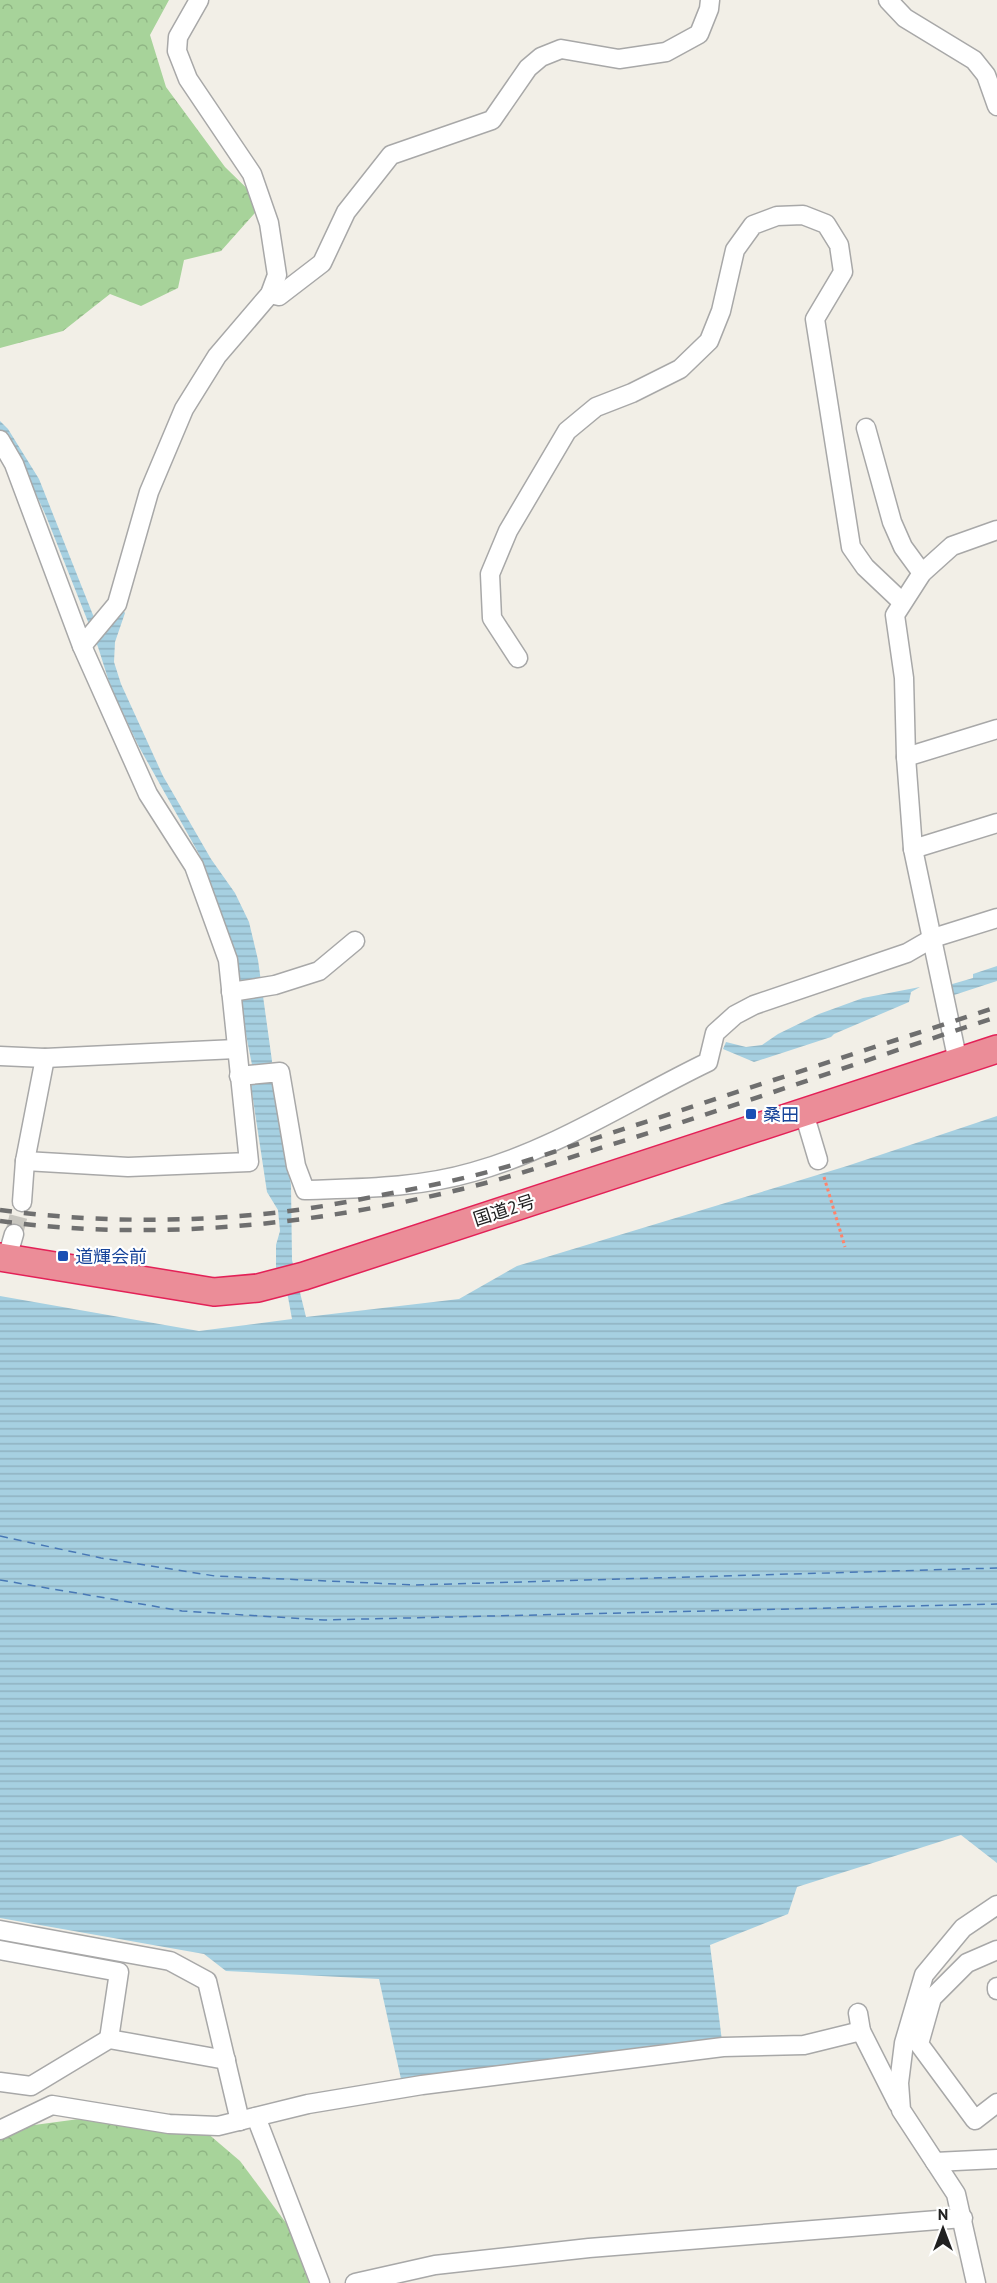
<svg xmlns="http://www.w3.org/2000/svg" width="997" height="2283" font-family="'PT Sans','Noto Sans JP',sans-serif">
<defs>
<pattern id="forest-crowns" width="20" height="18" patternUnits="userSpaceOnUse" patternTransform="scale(1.5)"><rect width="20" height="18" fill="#a7d39a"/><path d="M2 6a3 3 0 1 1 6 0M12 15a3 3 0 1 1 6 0" fill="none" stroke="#8fb584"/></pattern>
<pattern id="water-rules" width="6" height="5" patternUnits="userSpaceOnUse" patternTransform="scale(1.5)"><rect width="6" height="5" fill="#a6d0e1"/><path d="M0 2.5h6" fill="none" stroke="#8fb2c1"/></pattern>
</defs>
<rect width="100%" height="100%" fill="#f2efe7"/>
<g fill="url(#forest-crowns)">
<path d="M0,0H169L150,35L166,87L225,167L263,204L221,251L184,260L178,288L141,306L110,294L63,331L0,348Z"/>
<path d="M179,2117L206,2132L240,2161L289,2227L309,2283H0V2140L12,2128L79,2119Z"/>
</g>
<g fill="url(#water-rules)">
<path d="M0,421L8,429L39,479L93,615L103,629L107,631L122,609L125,613L115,642L114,662L121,684L163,776L211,859L235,893L249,922L258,960L272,1061L270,1076L275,1082L291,1185L292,1260L306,1317L459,1299L517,1266L847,1166L997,1116V1863L961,1835L797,1887L788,1914L710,1945L722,2041L401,2079L379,1979L226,1971L204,1954L0,1918V1296L199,1331L292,1319L288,1297L276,1267V1245L280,1231L278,1210L267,1192L251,1086L255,1080L225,929L212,886L199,854L138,745L111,688L98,647L46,516L24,468L0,432Z"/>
<path d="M997,966V981L951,996L949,985L973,978V974Z"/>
<path d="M920,987L911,992L909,1002L834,1034L831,1037L754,1062L723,1049L726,1042L746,1047L762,1045L778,1034L819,1014L863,998Z"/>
</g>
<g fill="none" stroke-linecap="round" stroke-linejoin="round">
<g stroke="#4878b6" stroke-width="1.5" stroke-dasharray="8 6" stroke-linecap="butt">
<path d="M0,1536L101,1558L215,1576L416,1585L997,1568"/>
<path d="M0,1580L182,1611L324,1620L997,1604"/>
</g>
<path stroke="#c8c6bf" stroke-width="18" stroke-dasharray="18 9" stroke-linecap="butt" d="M14,1234L22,1202"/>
<defs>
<g id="minor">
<path d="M888,0L905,18L974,60L986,75L997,106"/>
<path d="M270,294L279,296L322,263L346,212L391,155L492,120L528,68L541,57L561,49L619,59L666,52L699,34L709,9L710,0"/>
<path d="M866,428L892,522L903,547L922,573"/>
<path d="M0,440L14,464L82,646L148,794L194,866L228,960L249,1162L128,1167L25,1161"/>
<path d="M82,646L117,604L149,492L184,409L217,356L270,294L277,275L269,223L252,174L188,79L177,51L178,37L199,0"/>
<path d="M518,658L492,618L490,574L508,531L567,431L596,407L632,393L680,369L709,341L721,311L735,250L753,225L777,216L803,215L826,224L839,245L843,272L815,319L851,547L865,567L902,602"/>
<path d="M906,757L997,729"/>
<path d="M913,849L997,823"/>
<path d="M231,992L275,985L319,971L355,941"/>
<path d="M0,1056L45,1058L236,1049"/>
<path d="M958,1062L913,849L906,757L904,678L895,615L922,573L952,546L997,530"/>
<path d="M239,1076L280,1072L296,1166L305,1190C362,1188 418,1188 473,1172C556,1149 631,1099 708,1062L715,1033L735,1015L754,1005L907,953L933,938L997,918"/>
<path d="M804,1113L818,1160"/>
<path d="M22,1202L25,1161L45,1058"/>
<path d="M7,1258L14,1234"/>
<path d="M0,1930L170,1961L207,1981L240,2121"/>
<path d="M0,1950L119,1972L109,2039"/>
<path d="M997,1950L967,1963L932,1998L919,2044L975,2120L997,2103"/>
<path d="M997,1987V1990"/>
<path d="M858,2013L861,2031L898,2104"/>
<path d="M0,2082L31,2086L109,2039L226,2060"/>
<path d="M256,2117L320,2283"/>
<path d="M0,2130L52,2105L169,2124L218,2126L308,2104L422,2085L723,2047L804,2045L861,2031"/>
<path d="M935,2162L997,2159"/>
<path d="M355,2283L435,2265L589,2248L963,2218"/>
<path d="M976,2283L956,2194L901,2110L899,2083L904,2043L924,1975L963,1928L997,1905"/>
</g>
<path id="highway" d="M0,1257L214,1292L258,1288L304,1276L997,1049"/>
</defs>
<use href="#minor" stroke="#a8a8a8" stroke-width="21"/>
<use href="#highway" stroke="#e32157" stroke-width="30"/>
<path stroke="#ff836b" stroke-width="3" stroke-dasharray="3 3" stroke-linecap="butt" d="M824,1177L845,1247"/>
<use href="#minor" stroke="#fff" stroke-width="18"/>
<use href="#highway" stroke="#eb8d98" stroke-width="27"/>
<g stroke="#6f6f6f" stroke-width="4.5" stroke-dasharray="12 12" stroke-linecap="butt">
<path d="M0,1210C98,1223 199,1223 297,1210C327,1206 357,1200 387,1194C435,1185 482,1175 529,1160L997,1007"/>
<path d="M0,1221C155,1242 315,1225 466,1188C515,1176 562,1160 610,1145C740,1105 868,1059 997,1017"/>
</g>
</g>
<g fill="#1a4fb4" stroke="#fff" stroke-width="2">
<rect x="745" y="1108" width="12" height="12" rx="3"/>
<rect x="57" y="1250" width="12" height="12" rx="3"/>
</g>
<g text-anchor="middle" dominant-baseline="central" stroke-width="4.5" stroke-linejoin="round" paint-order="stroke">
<g font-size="18" fill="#164399" stroke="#fff" text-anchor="start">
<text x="763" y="1114">桑田</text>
<text x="75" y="1256">道輝会前</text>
</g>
<g font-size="18" fill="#212121" stroke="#fff">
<text transform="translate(504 1210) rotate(-18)">国道2号</text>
</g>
</g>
<g transform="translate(943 2229)" stroke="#ffffff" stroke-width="4.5" paint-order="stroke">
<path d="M0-4.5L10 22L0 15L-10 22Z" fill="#212121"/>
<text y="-9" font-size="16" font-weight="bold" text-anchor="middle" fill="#212121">N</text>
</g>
</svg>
